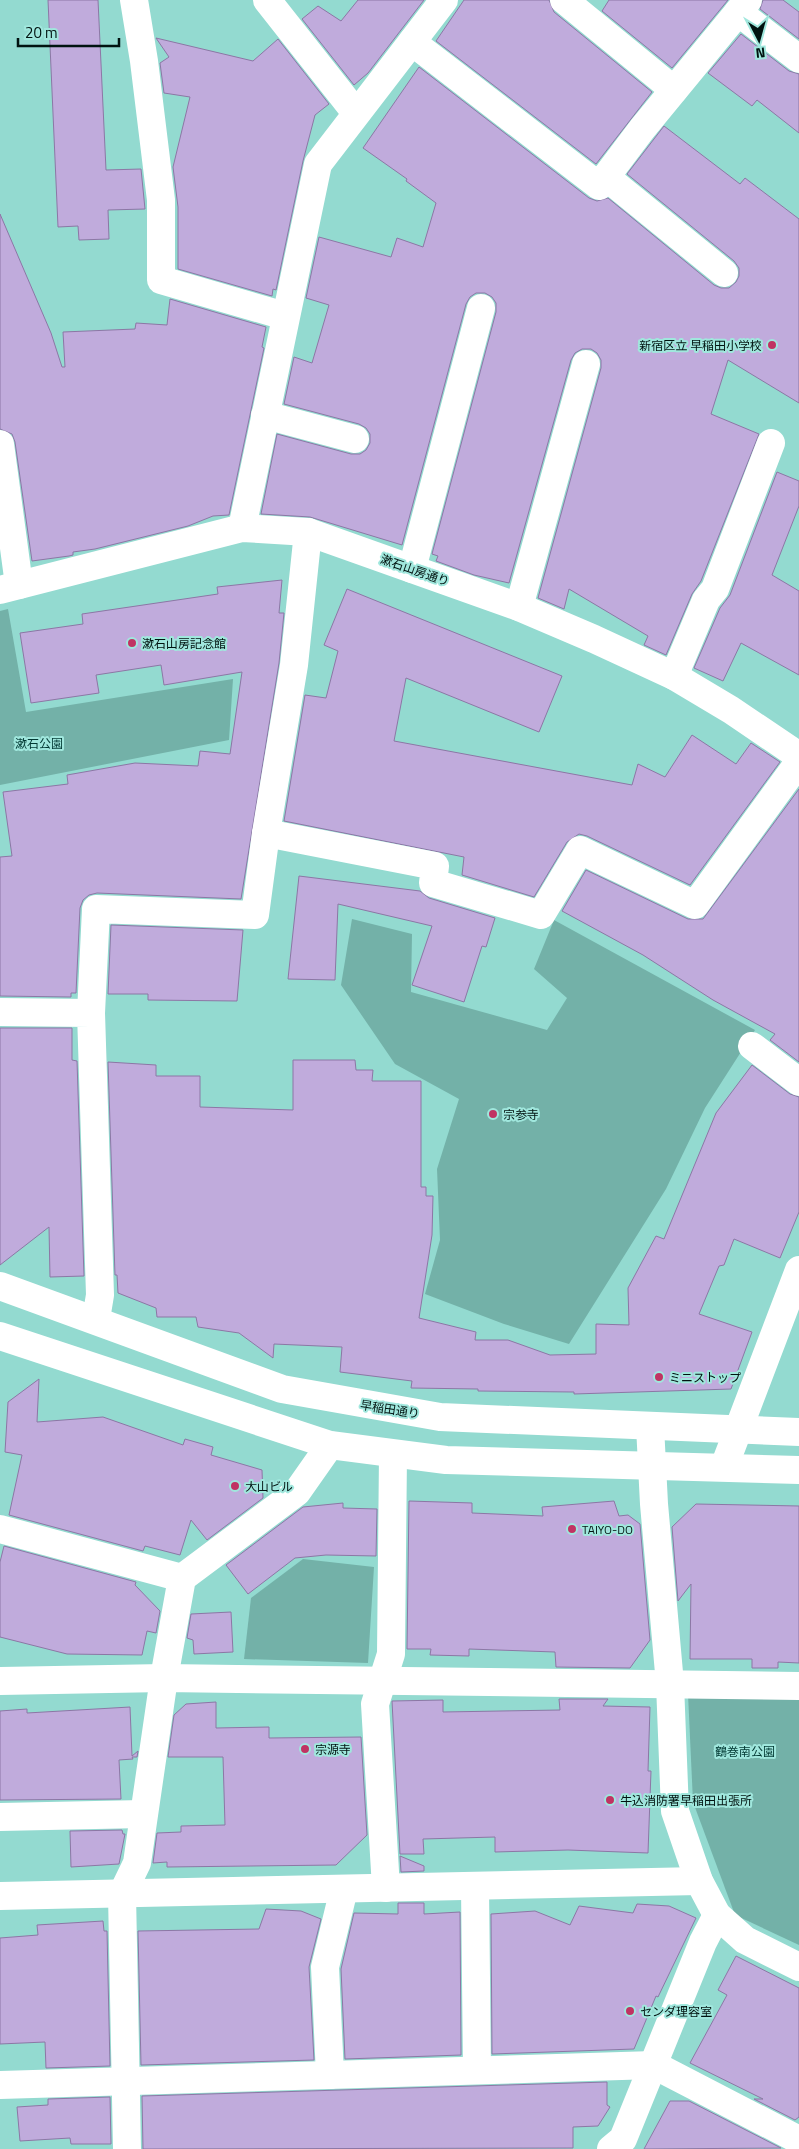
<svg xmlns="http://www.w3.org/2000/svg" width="799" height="2149" font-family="'Titillium Web','Noto Sans JP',sans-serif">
<rect width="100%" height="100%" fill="#93dad0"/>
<g fill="#73b1a8">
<path d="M8,609L26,712L233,679L229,740L0,785V611Z"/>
<path d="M352,919L412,934L411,992L547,1030L567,998L534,969L554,920L755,1030L705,1108L666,1189L569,1344L504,1324L425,1294L440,1240L437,1169L459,1099L395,1064L341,985Z"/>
<path d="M303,1559L374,1567L368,1663L244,1659L251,1598Z"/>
<path d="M688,1694L799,1698V1945L735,1915L693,1802Z"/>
</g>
<g fill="#c0abdc" stroke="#8c77a5">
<path d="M48,0H98L106,170L141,169L145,209L108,210L109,239L79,240L78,226L58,227Z"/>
<path d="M358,0H424L368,73L354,85L302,19L318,6L341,21Z"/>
<path d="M464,0H549L554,12L652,92L596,164L436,41Z"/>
<path d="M609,0H728L672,68L602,11Z"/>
<path d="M763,0H783L799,12V39L760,9Z"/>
<path d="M741,34L789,71L799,74V133L757,100L752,106L708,73Z"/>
<path d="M156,38L253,61L278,39L329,104L315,115L303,161L276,290L273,289L272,296L178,269V207L173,167L190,97L164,93L160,63L169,57Z"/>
<path d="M419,67L589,198L597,201L608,198L714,285L721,288H729L736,282L739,276V268L734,261L627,174L664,126L740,184L745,178L799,219V403L728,360L711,414L759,434L701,581L692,594L666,655L644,645L648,636L569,589L564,609L538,598L601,368V360L597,353L591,349H582L575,353L571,360L509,583L474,575L436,561L438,556L432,554L496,312V303L492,297L485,293H476L470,297L466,304L402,545L310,517L261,514L277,434L351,454H360L366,450L370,443V434L366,428L359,424L284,404L294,357L312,363L329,305L306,298L319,237L391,257L397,238L423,247L436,203L406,181L407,179L363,148Z"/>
<path d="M0,214L51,333L62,367H65L63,332L135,329L136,323L167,325L170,299L266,327L262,347L264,348L229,515L213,516L188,526L95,549L73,552V555L69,556L32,561L15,442L12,434L0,429Z"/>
<path d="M777,472L799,481V506L772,575L799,591V675L741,643L723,681L694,668L720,608L730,595Z"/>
<path d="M282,580L279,613H284L279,663L241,899L97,893L89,895L83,900L80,908L76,993H71V997L0,996V857L12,856L3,792L68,784L67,775L135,763L198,766L200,751L230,754L242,672L164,685L161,665L96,675L99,693L31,703L20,633L83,624L82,614L218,594L217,587Z"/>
<path d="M347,589L562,676L539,732L406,678L394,741L632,785L638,764L665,777L692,735L736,764L751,743L780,762L690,885L587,836L579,834L567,842L534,897L462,875L464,857L284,821L305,695L326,698L338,651L324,645Z"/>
<path d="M799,789V1062L770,1040L775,1034L713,1000L643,955L562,911L586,870L688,919H703Z"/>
<path d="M299,876L420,891L429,898L495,918L486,947L482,946L464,1002L412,985L432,926L338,904L335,980L288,979Z"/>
<path d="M111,925L243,930L237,1001L148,1000V994H108Z"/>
<path d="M0,1028H72V1060L77,1061L84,1276L50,1277L49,1227L0,1265Z"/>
<path d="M293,1060H355L356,1070H373L372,1081H421V1187H426V1196H433L432,1235L419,1318L476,1332L475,1340H508L550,1355L596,1354V1324L629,1325L628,1288L656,1236L664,1239L716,1113L752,1065L790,1094L799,1097V1212L780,1258L734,1239L724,1265L719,1266L699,1314L752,1332L731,1389L574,1394V1392L478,1391V1389L411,1388L412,1381L340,1372L342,1347L274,1344L273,1358L239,1333L198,1327L196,1317H157L156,1308L118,1293L117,1275H115L108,1062L156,1065V1076H200V1107L293,1110Z"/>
<path d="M39,1379L37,1422L103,1417L183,1445L185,1439L213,1447L211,1455L262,1470L263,1498L207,1540L191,1520L180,1555L145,1546L143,1551L9,1515L22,1455L5,1452L8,1402Z"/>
<path d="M614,1501L619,1516L628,1515L640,1524L650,1640L630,1668L556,1667L555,1652L469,1649V1656L430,1655L431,1649H407L409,1501L472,1503V1513L543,1516L542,1507Z"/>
<path d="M343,1503V1508L377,1509L376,1556L326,1555L295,1558L248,1594L226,1565L303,1507Z"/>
<path d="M696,1504L799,1506V1663L778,1662V1668H752V1659H690L691,1584L678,1601L672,1527Z"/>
<path d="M4,1546L136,1582L135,1585L160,1611L156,1633L147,1631L142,1655L67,1654L0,1637V1562Z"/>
<path d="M231,1612L233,1652L194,1654L193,1640L187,1638L191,1614Z"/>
<path d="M559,1699H608L603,1706L650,1707L648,1771H651L648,1853L568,1850L495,1852V1837L423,1839L424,1854H400L392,1701L443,1700V1712L560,1710Z"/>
<path d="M216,1702V1728L269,1727V1738L361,1737L367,1835L336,1865L167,1867V1862L153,1863L157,1833L181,1832V1826L225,1825L223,1757H168L174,1715L186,1704Z"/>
<path d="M130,1707L132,1756L138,1751L137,1757H132L133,1759L119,1760L121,1799L0,1800V1711L27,1709V1713Z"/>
<path d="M122,1830L123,1834H125L119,1864L71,1867L70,1831Z"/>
<path d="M400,1856L424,1866V1871L401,1872Z"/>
<path d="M398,1903H424V1914L460,1912L461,2055L345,2059L341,1969L354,1913L398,1914Z"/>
<path d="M637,1904L669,1906L696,1918L658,1997L656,1996L634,2049L492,2054L491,1914L535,1911L570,1925L579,1906L633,1913Z"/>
<path d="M266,1909L301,1911L321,1919L309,1967L314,2060L141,2065L138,1931L259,1929Z"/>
<path d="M103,1921L104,1931H107L110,2066L46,2068L45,2042L0,2044V1938L38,1935L37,1925Z"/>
<path d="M736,1956L799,1988V2117L795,2120L754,2099H763L690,2063L727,1995L718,1990Z"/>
<path d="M607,2082V2105L610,2107L598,2126L573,2127V2148L143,2149L142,2096Z"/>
<path d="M110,2097L111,2144H71L70,2138L20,2141L17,2107L48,2105V2099Z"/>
<path d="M670,2101H689L781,2148L644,2149Z"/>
</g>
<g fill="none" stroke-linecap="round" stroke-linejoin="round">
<g stroke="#fff" stroke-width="28">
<path d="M134,0L144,61L161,200V280L285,316"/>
<path d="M267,0L356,113"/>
<path d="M564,0L674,90"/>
<path d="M738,12L799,59"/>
<path d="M412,42L599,186L642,129L748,0"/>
<path d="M606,177L724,273"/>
<path d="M265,415L355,439"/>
<path d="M0,444L19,585"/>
<path d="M242,528L318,164L444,0"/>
<path d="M412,569L481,308"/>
<path d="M0,590L242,528L308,532L519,607L594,639L674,676L731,710L799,756"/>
<path d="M519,607L586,364"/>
<path d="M674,676L706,600L715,589L771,443"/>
<path d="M266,833L435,866L433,883L541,915L580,850L695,905L799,762"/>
<path d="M0,1012L91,1013L100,1295L96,1319"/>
<path d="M91,1013L96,909L255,915L266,833L294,665L308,532"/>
<path d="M752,1046L799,1082"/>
<path d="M650,1426L654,1504L670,1684L675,1811L699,1881L717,1915L745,1940L799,1967"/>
<path d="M724,1467L799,1270"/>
<path d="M0,1529L182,1578"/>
<path d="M0,1681L164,1678L799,1686"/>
<path d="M0,1817L143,1814"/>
<path d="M475,1887L477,2070"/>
<path d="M386,1888L375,1704L391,1654L393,1454"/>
<path d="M0,1896L699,1881"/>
<path d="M330,2075L325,1967L344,1889"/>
<path d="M0,2085L654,2065L799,2140"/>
<path d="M127,2149L122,1894L137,1863L164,1678L182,1578L297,1492L330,1445"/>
<path d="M611,2149L623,2139L703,1942L717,1915"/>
</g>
<g stroke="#fff" stroke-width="28">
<path d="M0,1286L282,1389L440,1417L799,1432"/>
<path d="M0,1336L330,1445L446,1460L799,1470"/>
</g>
</g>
<g fill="#c03363" stroke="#a0e7dd" stroke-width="2">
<circle cx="772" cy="345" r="5"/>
<circle cx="132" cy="643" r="5"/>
<circle cx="493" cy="1114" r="5"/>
<circle cx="659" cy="1377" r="5"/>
<circle cx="235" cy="1486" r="5"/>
<circle cx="572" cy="1529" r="5"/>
<circle cx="305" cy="1749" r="5"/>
<circle cx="610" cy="1800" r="5"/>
<circle cx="630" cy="2011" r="5"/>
</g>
<g text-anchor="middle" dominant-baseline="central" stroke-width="4" stroke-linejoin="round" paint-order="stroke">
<g font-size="12" fill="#001310" stroke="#a0e7dd" text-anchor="start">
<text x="762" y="345" text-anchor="end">新宿区立 早稲田小学校</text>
<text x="142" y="643">漱石山房記念館</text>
<text x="503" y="1114">宗参寺</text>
<text x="669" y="1377">ミニストップ</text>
<text x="245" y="1486">大山ビル</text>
<text x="582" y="1529">TAIYO-DO</text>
<text x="315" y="1749">宗源寺</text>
<text x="620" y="1800">牛込消防署早稲田出張所</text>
<text x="640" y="2011">センダ理容室</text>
</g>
<g font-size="12" fill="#001310" stroke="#a0e7dd">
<text transform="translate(415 570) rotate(19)">漱石山房通り</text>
<text transform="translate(390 1409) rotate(9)">早稲田通り</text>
</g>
<g font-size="12" fill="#013732" stroke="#a0e7dd">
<text x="39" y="743">漱石公園</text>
<text x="745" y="1751">鶴巻南公園</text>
</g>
</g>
<g transform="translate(759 40) rotate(174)" stroke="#a0e7dd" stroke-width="4" paint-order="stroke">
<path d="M0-4L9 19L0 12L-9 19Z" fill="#001310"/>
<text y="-8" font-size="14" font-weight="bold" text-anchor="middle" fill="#001310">N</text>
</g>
<path d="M18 38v8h101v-8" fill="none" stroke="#001310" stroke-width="2.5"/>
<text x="25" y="38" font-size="15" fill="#001310" stroke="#a0e7dd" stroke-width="4" paint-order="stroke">20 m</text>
</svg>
